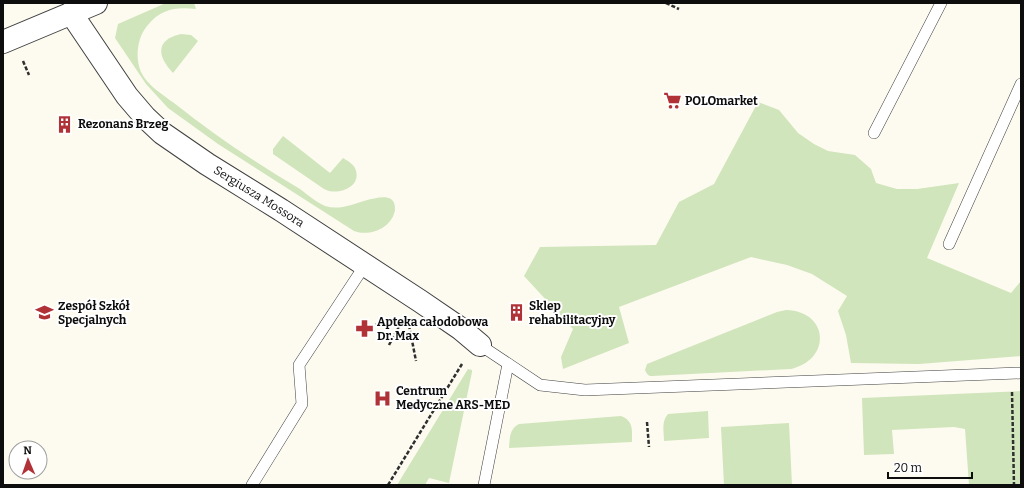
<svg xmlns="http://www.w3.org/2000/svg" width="1024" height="488" font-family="Bitter,serif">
<rect width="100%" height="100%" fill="#fdfbef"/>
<g fill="#d0e5bb">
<path d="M166,3H194L196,9C175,7 161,9 147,26C137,38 135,58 141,72C147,85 163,95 174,103C214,135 256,163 300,189C308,195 316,202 325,206C332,208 339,208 347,206C357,204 382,193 391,199C395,202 395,206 395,210C392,228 370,237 354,231L218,144L168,108L146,84L115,38L118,24Z"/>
<path d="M181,34L191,35L198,41L173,73C157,56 155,40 181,34Z"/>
<path d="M758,102L779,110L798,133L814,144L828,151L855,155L871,169L876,183L897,189H917L959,183L927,258L1011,293L1021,281V356L919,364L851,363L846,335L838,311L847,296L812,274L787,265L751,257L619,307L629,343L563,369L561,357L573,329L524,276L540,247L656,245L679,202L714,184Z"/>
<path d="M283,136L330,173L343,158C348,161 355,165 356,171C361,188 336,196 324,189L273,154V149Z"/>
<path d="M786,310C829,311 832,360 790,369L652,376C648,376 647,374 645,370L647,364L777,312Z"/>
<path d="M468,369L472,370V372L449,483L429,478L425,485H397Z"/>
<path d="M1021,391V485H969L965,429L954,427L892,430L894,454L864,455L862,398Z"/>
<path d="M708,411L709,438L664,441C664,431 661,422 668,414Z"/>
<path d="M621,416C634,421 632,431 632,442L509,448C510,438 509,429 519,424Z"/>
<path d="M789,423L792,485H724L721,427Z"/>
</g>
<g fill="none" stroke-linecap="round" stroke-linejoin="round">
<defs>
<g id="service">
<path d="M874,133L941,3"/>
<path d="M949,244L1021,84"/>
<path d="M480,345L540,385L585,390L1021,373"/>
<path d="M252,485L302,404L299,365L365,265"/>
<path d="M484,485L508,364"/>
</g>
<g id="minor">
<path id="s1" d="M71,13L127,96L145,117L162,133L207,164L281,210L420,301L461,329L480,345"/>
<path d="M3,42L96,3"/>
</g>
</defs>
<use href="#service" stroke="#404040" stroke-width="12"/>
<use href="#minor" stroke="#404040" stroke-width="24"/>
<g stroke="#2f2f2f" stroke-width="2.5" stroke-dasharray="4 2" stroke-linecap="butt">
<path d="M666,3L679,9"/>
<path d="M23,61L29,75"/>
<path d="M409,325L416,361"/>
<path d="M364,329L397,317"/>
<path d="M389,345L403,319"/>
<path d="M1012,392L1014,485"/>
<path d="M647,422L649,447"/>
<path d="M388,485L462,364"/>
</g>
<use href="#service" stroke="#fff" stroke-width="11"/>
<use href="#minor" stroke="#fff" stroke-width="22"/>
</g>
<defs>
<symbol id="supermarket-bare" viewBox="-9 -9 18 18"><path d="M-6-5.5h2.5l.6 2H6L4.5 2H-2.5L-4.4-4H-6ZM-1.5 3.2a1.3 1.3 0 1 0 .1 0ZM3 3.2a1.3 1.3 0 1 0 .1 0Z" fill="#b03237" stroke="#fff" stroke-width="2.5" paint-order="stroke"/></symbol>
<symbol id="building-bare" viewBox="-9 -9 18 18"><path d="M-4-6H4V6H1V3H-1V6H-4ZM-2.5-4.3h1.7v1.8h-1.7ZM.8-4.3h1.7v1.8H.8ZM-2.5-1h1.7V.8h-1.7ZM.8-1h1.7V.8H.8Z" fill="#b03237" stroke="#fff" stroke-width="2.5" paint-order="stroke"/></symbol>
<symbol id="school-bare" viewBox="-9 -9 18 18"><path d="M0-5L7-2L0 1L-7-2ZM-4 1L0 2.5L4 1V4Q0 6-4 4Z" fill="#b03237" stroke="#fff" stroke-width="2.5" paint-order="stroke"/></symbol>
<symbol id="pharmacy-bare" viewBox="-9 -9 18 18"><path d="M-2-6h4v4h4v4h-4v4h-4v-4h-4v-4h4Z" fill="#b03237" stroke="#fff" stroke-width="2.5" paint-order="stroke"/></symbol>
<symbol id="hospital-bare" viewBox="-9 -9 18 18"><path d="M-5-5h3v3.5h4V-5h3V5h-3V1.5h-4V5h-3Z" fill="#b03237" stroke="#fff" stroke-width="2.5" paint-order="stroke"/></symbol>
</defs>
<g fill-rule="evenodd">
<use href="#supermarket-bare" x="660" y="88" width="25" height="25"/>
<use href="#building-bare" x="52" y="112" width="25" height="25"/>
<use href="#school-bare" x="32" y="300" width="25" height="25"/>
<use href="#building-bare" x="504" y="300" width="25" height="25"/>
<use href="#pharmacy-bare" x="352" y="316" width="25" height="25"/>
<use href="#hospital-bare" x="370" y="386" width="25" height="25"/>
</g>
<g text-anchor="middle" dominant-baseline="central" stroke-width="4" stroke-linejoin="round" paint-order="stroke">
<g font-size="12" font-weight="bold" fill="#0d0d0d" stroke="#fff" text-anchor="start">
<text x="685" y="101">POLOmarket</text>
<text x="78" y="124">Rezonans Brzeg</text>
<text x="58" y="306">Zespół Szkół<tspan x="58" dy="14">Specjalnych</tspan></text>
<text x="529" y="306">Sklep<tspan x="529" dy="14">rehabilitacyjny</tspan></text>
<text x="377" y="322">Apteka całodobowa<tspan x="377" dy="14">Dr. Max</tspan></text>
<text x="396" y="391">Centrum<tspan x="396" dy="14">Medyczne ARS-MED</tspan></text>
</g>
<g font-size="12" fill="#0d0d0d" stroke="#fff">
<text stroke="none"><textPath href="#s1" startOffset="267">Sergiusza Mossora</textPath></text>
</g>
</g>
<rect width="1024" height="488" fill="none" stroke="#0d0d0d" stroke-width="8"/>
<g transform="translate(28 460) rotate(358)"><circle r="19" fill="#ffffff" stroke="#9e9e9e"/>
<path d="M0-3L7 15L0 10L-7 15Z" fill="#b03237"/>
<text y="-6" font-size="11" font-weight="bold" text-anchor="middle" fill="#0d0d0d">N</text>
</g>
<path d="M888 472v6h84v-6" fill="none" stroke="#0d0d0d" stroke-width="2"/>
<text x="894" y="472" font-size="12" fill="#0d0d0d" stroke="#ffffff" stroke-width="3" paint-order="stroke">20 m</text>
</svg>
